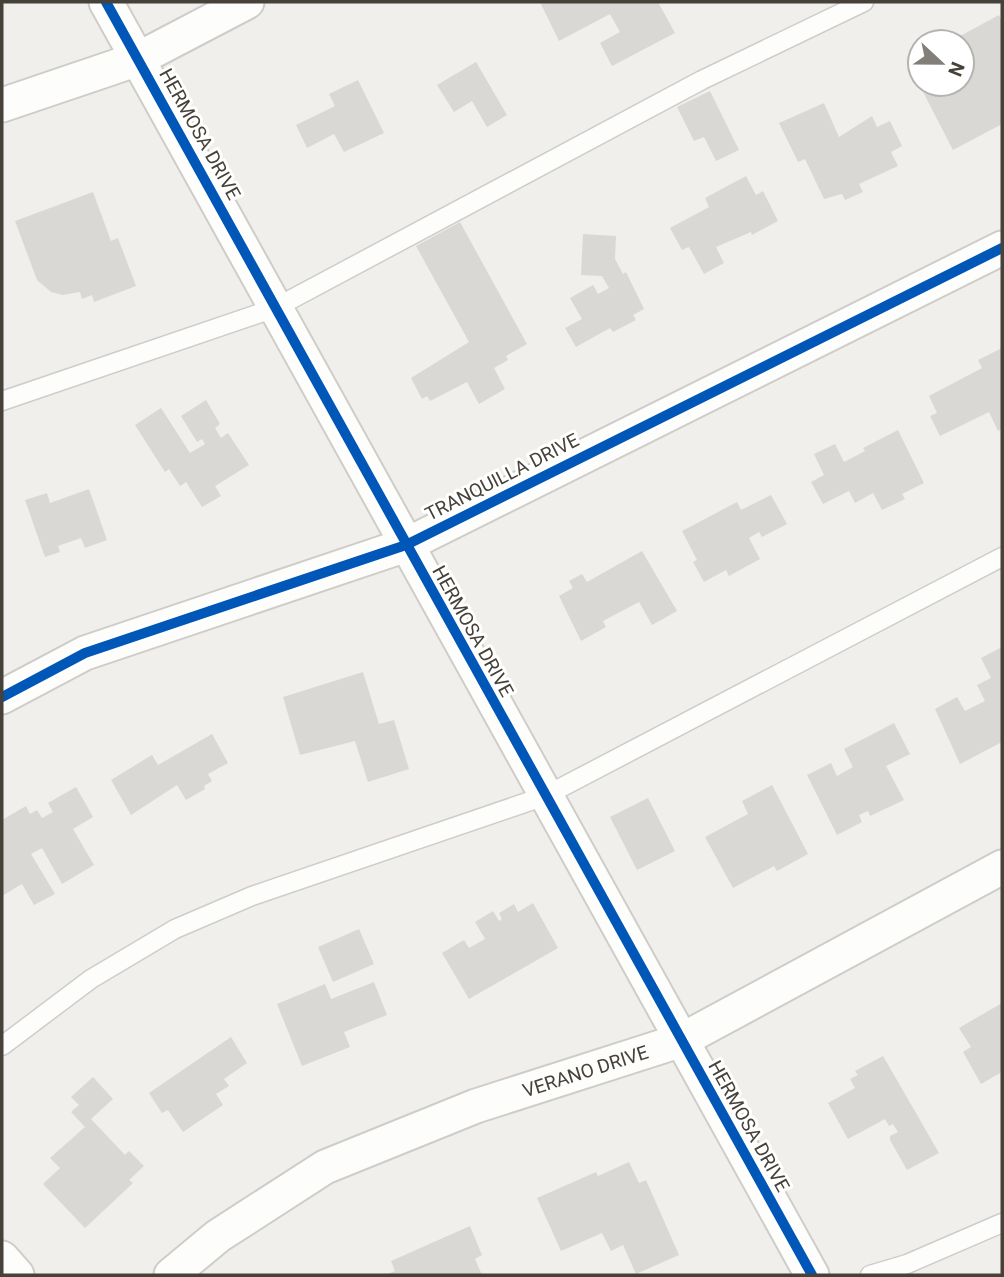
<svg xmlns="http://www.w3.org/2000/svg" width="1004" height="1277" font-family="Roboto,sans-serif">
<rect width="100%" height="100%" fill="#f1efec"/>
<g fill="#dad8d4">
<path d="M540,2H658L675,33L612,66L600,43L620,32L610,14L559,41Z"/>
<path d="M999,15L1002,21V124L953,150L908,63L920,57V84H962V42H949Z"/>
<path d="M476,62L507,115L487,127L472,101L454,112L437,85Z"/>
<path d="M358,80L384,133L344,152L334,134L307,148L296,125L335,106L329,94Z"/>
<path d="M710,91L739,150L716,161L704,137L694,141L677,107Z"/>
<path d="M824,103L839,137L872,116L877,127L890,121L902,146L891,152L898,166L859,184L863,192L845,200L842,194L824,199L805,159L798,162L779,123Z"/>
<path d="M746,176L756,195L763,191L778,221L752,235L751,232L716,247L724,263L704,274L689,247L682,250L670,228L709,207L705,198Z"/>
<path d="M93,192L111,241L118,238L136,286L94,302L92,295L82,299L80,292L63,295L51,292L37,280L15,221Z"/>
<path d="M460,222L527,344L506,356L508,360L494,368L505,389L479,404L467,382L430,401L427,396L422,399L411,378L469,342L416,246Z"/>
<path d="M583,234L616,236L615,259L623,274L626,272L644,309L633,315L636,320L613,332L610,328L576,347L565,328L582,319L570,298L593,285L598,294L609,288L602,276L581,275Z"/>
<path d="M1002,348V429L998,431L989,412L940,436L930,416L937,413L929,396L982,368L978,360Z"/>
<path d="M206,400L220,424L215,428L221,438L228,433L249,465L215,486L221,496L202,507L186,482L180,486L169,469L165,472L135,425L161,408L190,453L205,444L202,439L197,442L181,416Z"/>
<path d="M898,430L924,483L902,494L905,499L882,510L873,493L855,503L849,491L823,504L811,482L824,475L814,454L835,444L844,462L865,451L863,448Z"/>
<path d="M89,489L107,540L85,548L81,538L58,546L60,552L45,557L25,500L47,493L50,503Z"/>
<path d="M771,495L787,524L762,537L759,532L749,538L760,559L729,576L726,570L704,582L693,562L697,560L682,531L737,502L741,510Z"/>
<path d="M642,551L677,611L652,625L639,602L603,621L606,627L581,641L559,596L573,588L569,581L582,574L587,582Z"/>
<path d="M1002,647V742L960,764L935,709L957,697L965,711L985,701L977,685L991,678L981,658Z"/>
<path d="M363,672L379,724L394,720L409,769L368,782L355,741L300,755L283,697Z"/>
<path d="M894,723L910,754L886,766L904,800L870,816L868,811L859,815L862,822L837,835L807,775L831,763L837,776L853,767L844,749Z"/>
<path d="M212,734L228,763L208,774L212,781L204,786L205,789L186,800L177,785L131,815L111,780L152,755L158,765Z"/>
<path d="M772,785L808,854L777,871L774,866L733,888L705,837L748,814L742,801Z"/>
<path d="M76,787L93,817L73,829L94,865L62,884L42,848L31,854L55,894L34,905L22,884L2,896V820L26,806L30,814L37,810L42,818L53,812L48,803Z"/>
<path d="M648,798L675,851L637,870L610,817Z"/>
<path d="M533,903L558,948L469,999L442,953L464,940L469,948L485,939L475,922L493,911L499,921L502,919L499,913L514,904L518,912Z"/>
<path d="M359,929L374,964L333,982L318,947Z"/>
<path d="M374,982L387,1015L344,1032L350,1047L302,1066L277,1004L325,984L331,999Z"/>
<path d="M1002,1003V1072L981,1084L963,1052L971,1047L959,1028Z"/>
<path d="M231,1037L247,1063L224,1079L229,1086L216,1094L223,1105L183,1132L168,1110L162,1113L149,1093Z"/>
<path d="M883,1056L939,1153L907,1170L890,1140V1136L898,1132L893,1124L889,1126L885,1119L848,1139L828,1103L855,1088L850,1079L858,1075L855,1071Z"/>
<path d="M93,1077L113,1099L91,1119L125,1155L129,1151L144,1166L129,1180L133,1183L85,1228L43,1184L60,1168L50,1158L85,1127L71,1112L79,1105L71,1097Z"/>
<path d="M629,1162L639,1183L646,1180L679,1255L636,1274L623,1245L611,1251L602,1233L561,1251L537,1198L596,1172L598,1176Z"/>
<path d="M470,1226L482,1255L475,1259L482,1275H385L395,1271L391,1261Z"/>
</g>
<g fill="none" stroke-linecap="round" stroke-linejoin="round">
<defs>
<g id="service">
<path d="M2,401L275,308L702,80L864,2"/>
<path d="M2,1046L91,979L175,929L252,896L545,796L1002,557"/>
<path d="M870,1275L907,1264L1002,1223"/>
</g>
<g id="minor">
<path d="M106,2L812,1275"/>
<path d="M2,105L138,59L247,2"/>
<path d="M2,697L85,653L406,545L1002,248"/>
<path d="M2,1258L17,1275"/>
<path id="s1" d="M171,1275L218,1236L325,1167L476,1106L682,1040L1002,867"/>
</g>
</defs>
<use href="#service" stroke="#cfcdc9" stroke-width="21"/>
<use href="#minor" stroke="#cfcdc9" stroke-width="37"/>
<use href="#service" stroke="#fdfdfc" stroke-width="18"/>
<use href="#minor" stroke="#fdfdfc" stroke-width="33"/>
<defs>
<g id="cycleway">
<path d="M106,2L812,1275"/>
<path d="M2,697L85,653L406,545L1002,248"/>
</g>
</defs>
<use href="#cycleway" stroke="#fff" stroke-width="15"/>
<use href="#cycleway" stroke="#0057b8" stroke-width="10"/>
</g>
<g text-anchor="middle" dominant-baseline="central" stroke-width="6" stroke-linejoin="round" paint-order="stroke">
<g font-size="19" fill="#464139" stroke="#fff">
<text transform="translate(200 134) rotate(61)">HERMOSA DRIVE</text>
<text transform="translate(502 477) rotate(-27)">TRANQUILLA DRIVE</text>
<text transform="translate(473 631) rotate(61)">HERMOSA DRIVE</text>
<text stroke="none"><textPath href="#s1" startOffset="466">VERANO DRIVE</textPath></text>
<text transform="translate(749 1126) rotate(61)">HERMOSA DRIVE</text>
</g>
</g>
<rect width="1004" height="1277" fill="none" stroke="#464139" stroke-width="7"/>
<g transform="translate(941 63) rotate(112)"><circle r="33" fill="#ffffff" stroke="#b5b3b0" stroke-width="2"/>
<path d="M0-5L12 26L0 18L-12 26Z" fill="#827e78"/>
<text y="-10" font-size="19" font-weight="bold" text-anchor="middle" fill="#464139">N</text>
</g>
</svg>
